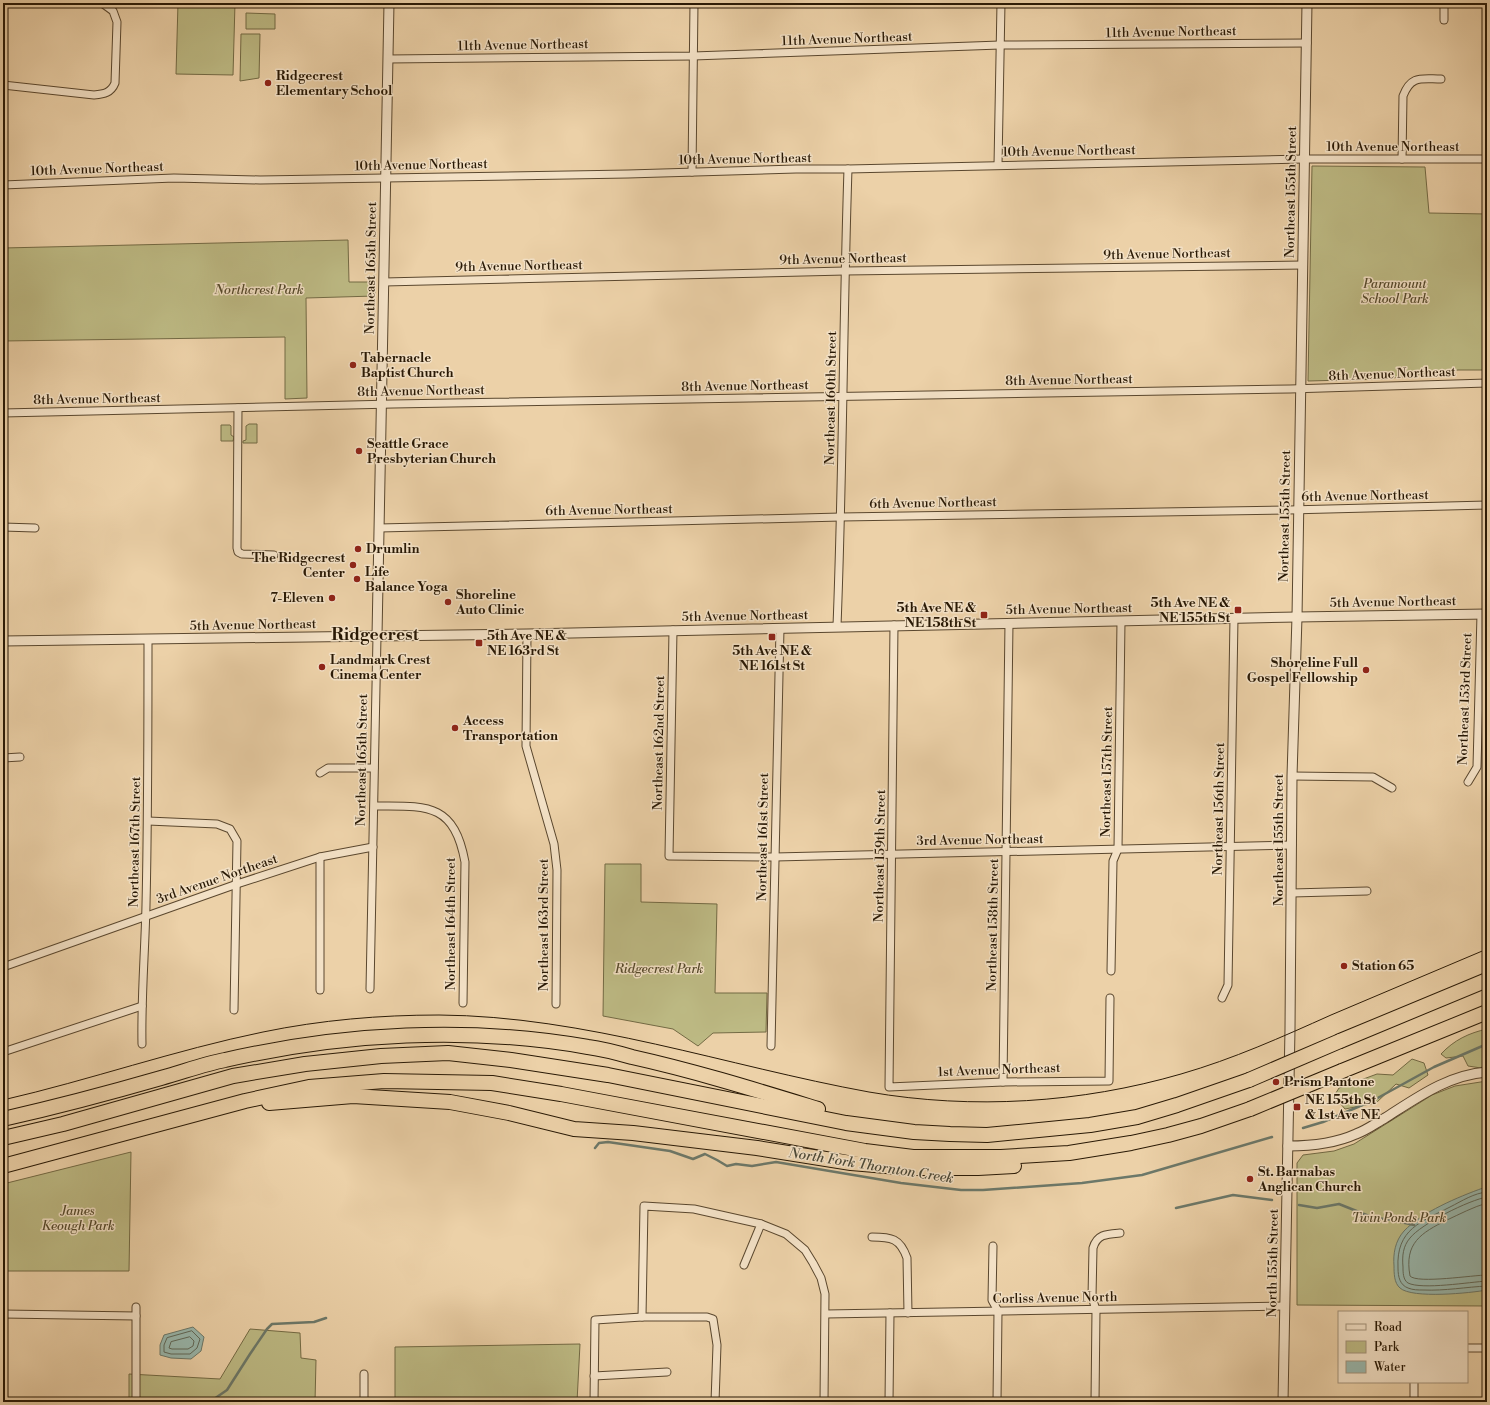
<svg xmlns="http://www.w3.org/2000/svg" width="1490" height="1405" font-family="'Libre Bodoni',serif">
<rect width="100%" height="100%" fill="#ecd1a8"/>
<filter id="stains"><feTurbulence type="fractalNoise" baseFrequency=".005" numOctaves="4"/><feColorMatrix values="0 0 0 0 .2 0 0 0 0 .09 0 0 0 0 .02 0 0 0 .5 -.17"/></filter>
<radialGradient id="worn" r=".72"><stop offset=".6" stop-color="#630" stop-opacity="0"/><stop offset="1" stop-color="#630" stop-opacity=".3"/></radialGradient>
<g fill="#bdba84" stroke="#736a44">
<path d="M178,3H235L233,75L176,74Z"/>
<path d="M246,13L275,14V29H246Z"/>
<path d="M241,34H260L259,78L240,81Z"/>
<path d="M1312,166L1425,167L1429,213L1487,214V370H1458L1384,379L1308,381Z"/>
<path d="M348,240L349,282H375V296L306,298L307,398L285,399V337L3,341V248Z"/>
<path d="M249,424H257V443H243V441L246,440V426Z"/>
<path d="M221,425H230L231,426V435L234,437L233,441H221Z"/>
<path d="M605,864H641V902L717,904L715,993H767L766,1032L713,1033L698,1046L673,1029L603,1016Z"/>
<path d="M1487,1029V1040L1485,1041L1487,1043V1061L1481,1068L1468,1066L1463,1056L1446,1058L1441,1054C1454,1040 1469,1033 1487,1029Z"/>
<path d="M1412,1059L1424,1063L1428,1075L1409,1088L1396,1084L1376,1103L1345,1109L1334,1096L1339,1088L1377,1074L1393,1075Z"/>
<path d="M1487,1081V1306L1297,1305V1163L1303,1155L1334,1151L1354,1144L1432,1095L1455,1086Z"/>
<path d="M131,1152L129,1271H3V1184Z"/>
<path d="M250,1329L300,1333L301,1358L316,1360L315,1402H129V1374L220,1379Z"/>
<path d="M580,1344L577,1402H395V1347Z"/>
</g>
<g fill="#99b7ac" stroke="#6c7869">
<path d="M1483,1188H1487V1290C1471,1293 1412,1299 1400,1288C1394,1283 1394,1273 1394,1266C1393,1254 1395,1241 1404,1231C1422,1212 1458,1197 1483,1188Z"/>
<path d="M193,1327L204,1337L201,1351L191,1359L171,1358L160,1355V1345L164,1335Z"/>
</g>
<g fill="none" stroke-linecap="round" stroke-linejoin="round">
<g stroke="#616858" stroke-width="1">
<path d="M1487,1192C1474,1193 1462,1201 1450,1207C1421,1222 1396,1229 1398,1268C1398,1277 1400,1285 1408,1288C1413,1290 1418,1290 1423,1290C1445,1291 1466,1287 1487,1286"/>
<path d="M1487,1197C1469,1200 1421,1224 1410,1238C1403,1246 1402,1256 1403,1267C1403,1272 1403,1280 1408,1283C1422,1290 1470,1282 1487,1281"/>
<path d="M1487,1203C1473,1207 1460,1214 1447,1220C1421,1233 1404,1243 1410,1276C1417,1284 1474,1275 1487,1275"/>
<path d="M192,1331L200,1339L197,1348L190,1354H171L164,1352V1345L167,1338Z"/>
<path d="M190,1337L194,1341L193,1346L188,1349H172L169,1348L171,1342Z"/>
</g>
<g stroke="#6c7869" stroke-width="2.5">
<path d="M1303,1128L1323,1122L1374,1100L1434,1067L1487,1044"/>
<path d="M595,1148L599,1143L608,1142L670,1151L693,1159L705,1154L717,1160L727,1166L736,1164L752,1166L776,1162L901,1183L961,1190H983L1082,1183L1142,1175L1272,1137"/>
<path d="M1299,1205L1317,1208L1339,1204L1369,1216"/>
<path d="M1176,1208L1233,1195L1272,1200"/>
<path d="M1377,1218L1392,1220L1414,1225"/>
<path d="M201,1402L214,1399L227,1390L250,1354L267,1329L272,1324L314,1322L326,1318"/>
</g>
<defs>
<g id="minor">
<path d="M1444,20V3"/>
<path d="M388,59L693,56L1000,45L1307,43"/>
<path d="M3,85L94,95C104,94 111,93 115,83L117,22L113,11L102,3"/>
<path d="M1402,159L1403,96C1411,75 1421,79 1441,79"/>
<path d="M998,165L1001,3"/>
<path d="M692,172L694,3"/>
<path d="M3,185L174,178L260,180L628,174L796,169H848L1304,159H1487"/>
<path d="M384,282L845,271L1303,265"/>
<path d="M238,408L237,548L238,552L242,554L274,555"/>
<path d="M3,413L393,404L1290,389L1487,383"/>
<path d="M3,527L35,528"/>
<path d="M379,528L841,517L1289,510L1487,505"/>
<path d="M894,625L889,1087L1003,1082L1109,1081L1110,998"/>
<path d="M837,626C843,474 843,321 848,169"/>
<path d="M673,630L669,856L775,857L1292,845"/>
<path d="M527,634L526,746L554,844L557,870L556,1004"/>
<path d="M3,758L20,757"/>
<path d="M320,773L328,768H374"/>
<path d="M1292,776L1373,777L1392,788"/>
<path d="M1468,782L1477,767L1481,614"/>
<path d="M375,806C426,806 454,802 465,862L463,1003"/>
<path d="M148,821L217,824L230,829L237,841L234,1010"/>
<path d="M1292,893L1367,891"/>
<path d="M3,967L237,884L320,857L373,847"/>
<path d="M1111,971L1113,861L1118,849L1121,621"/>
<path d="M370,989L377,636"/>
<path d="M320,990V857"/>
<path d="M1222,998L1228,985L1234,618"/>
<path d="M142,1044C141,998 145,952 146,905C148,817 148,728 148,639"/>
<path d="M771,1046L780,628"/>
<path d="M3,1052L142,1006"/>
<path d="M1003,1082L1009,623"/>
<path d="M872,1237C891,1237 900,1238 907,1258L908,1313"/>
<path d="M993,1246L992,1300L998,1311L997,1402"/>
<path d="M744,1265L761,1224"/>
<path d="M3,1314L136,1316"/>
<path d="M826,1314L1285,1306"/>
<path d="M642,1317L644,1206L694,1209L761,1224L786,1234L805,1250L813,1263L821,1278L825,1294L824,1402"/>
<path d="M1467,1348H1487"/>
<path d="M594,1376L667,1372"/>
<path d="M136,1402V1307"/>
<path d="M364,1402V1374"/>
<path d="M594,1402L595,1320L642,1317H707L713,1319L717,1345L715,1402"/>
<path d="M889,1402L890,1313"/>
<path d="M1095,1402L1096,1310L1092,1297L1093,1248C1097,1234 1107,1234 1120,1233"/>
<path d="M1414,1402V1382"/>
</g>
<g id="tertiary">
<path d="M377,636L389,3"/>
<path d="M3,641L527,634L1297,617L1487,614"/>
<path d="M1288,1146C1311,1146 1334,1144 1356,1134C1367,1130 1376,1123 1385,1118C1418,1097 1448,1075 1487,1072"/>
<path d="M1283,1402L1290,1029L1292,776L1297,617L1307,3"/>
</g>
<g id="motorway">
<path d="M1340,1041L1487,980"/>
<path d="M1342,1071L1487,1012"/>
<path d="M269,1103L353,1096L450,1102L509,1113L574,1129L633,1133L757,1148L851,1163L910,1168H978L1014,1166"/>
<path d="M3,1119C56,1107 109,1093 161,1078C183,1072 204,1064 225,1060C343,1033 469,1026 588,1047C603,1049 618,1053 632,1057C695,1071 756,1090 818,1109"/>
<path d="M3,1138L63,1124L233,1076L305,1064L381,1056L448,1053L511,1060L608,1075L846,1123L914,1132L950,1134L987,1135L1090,1125L1137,1117L1177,1105L1249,1080"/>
<path d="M3,1166L245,1101L309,1087L384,1081L492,1083L561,1094L865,1151L913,1157H1001L1069,1153L1131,1143L1168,1135L1201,1126L1250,1109"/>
</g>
</defs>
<use href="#minor" stroke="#5a472e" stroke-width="9"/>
<use href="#tertiary" stroke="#5a472e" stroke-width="11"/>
<use href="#motorway" stroke="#291905" stroke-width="16"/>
<use href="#minor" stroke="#f3e1c6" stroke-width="7"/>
<use href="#tertiary" stroke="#f3e1c6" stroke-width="9"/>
<use href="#motorway" stroke="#ecd1a8" stroke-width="14"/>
<path stroke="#291905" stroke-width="1" d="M3,1100C90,1080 175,1050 263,1032C321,1020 380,1015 439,1015C586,1016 726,1066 869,1092C973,1110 1081,1103 1181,1074C1233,1059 1282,1037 1331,1015C1383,993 1435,971 1487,949"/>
<defs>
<g id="motorway-bridge">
<path d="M1249,1080L1340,1041"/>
<path d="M1250,1109L1342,1071"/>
</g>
</defs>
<use href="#motorway-bridge" stroke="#291905" stroke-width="16" stroke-linecap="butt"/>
<use href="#motorway-bridge" stroke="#ecd1a8" stroke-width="14"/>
</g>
<g fill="#8f2418" stroke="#f3e1c6" stroke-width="1.5">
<circle cx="268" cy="83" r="4"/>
<circle cx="353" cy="365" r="4"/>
<circle cx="359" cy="451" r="4"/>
<circle cx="358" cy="549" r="4"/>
<circle cx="353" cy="565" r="4"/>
<circle cx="357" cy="579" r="4"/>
<circle cx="332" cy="598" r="4"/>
<circle cx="448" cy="602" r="4"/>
<rect x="1234" y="606" width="8" height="8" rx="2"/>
<rect x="980" y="611" width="8" height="8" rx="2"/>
<rect x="768" y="633" width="8" height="8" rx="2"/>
<rect x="475" y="639" width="8" height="8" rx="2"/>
<circle cx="322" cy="667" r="4"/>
<circle cx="1366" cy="670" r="4"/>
<circle cx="455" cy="728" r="4"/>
<circle cx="1344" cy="966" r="4"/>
<circle cx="1276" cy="1082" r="4"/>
<rect x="1293" y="1103" width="8" height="8" rx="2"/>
<circle cx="1250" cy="1179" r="4"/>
</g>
<g text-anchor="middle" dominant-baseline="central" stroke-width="3" stroke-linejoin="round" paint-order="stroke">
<g font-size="13" fill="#291905" stroke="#f3e1c6">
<text transform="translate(1171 32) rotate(-1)">11th Avenue Northeast</text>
<text transform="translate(847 39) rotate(-2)">11th Avenue Northeast</text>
<text transform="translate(523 45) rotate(-1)">11th Avenue Northeast</text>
<text x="1393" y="147">10th Avenue Northeast</text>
<text transform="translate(1069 151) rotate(-1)">10th Avenue Northeast</text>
<text transform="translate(745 159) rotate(-1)">10th Avenue Northeast</text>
<text transform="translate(421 165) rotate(-1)">10th Avenue Northeast</text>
<text transform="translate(97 169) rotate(-2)">10th Avenue Northeast</text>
<text transform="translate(1291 192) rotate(-89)">Northeast 155th Street</text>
<text transform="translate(1167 254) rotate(-1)">9th Avenue Northeast</text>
<text transform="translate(843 259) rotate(-1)">9th Avenue Northeast</text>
<text transform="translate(519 266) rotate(-1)">9th Avenue Northeast</text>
<text transform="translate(371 268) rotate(-89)">Northeast 165th Street</text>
<text transform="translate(1392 374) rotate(-2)">8th Avenue Northeast</text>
<text transform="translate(1069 380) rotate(-1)">8th Avenue Northeast</text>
<text transform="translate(745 386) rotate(-1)">8th Avenue Northeast</text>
<text transform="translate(421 391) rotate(-1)">8th Avenue Northeast</text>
<text transform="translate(831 398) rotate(-89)">Northeast 160th Street</text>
<text transform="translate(97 399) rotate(-1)">8th Avenue Northeast</text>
<text transform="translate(1365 496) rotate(-1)">6th Avenue Northeast</text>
<text transform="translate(933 503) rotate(-1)">6th Avenue Northeast</text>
<text transform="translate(609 510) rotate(-1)">6th Avenue Northeast</text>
<text transform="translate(1285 516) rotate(-89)">Northeast 155th Street</text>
<text transform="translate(1393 602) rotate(-1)">5th Avenue Northeast</text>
<text transform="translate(1069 609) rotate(-1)">5th Avenue Northeast</text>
<text transform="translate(745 616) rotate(-1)">5th Avenue Northeast</text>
<text transform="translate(253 625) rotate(-1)">5th Avenue Northeast</text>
<text transform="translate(1465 699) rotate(-88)">Northeast 153rd Street</text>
<text transform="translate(659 743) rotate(-89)">Northeast 162nd Street</text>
<text transform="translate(362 760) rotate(-89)">Northeast 165th Street</text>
<text transform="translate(1107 772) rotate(-89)">Northeast 157th Street</text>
<text transform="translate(1219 809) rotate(-89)">Northeast 156th Street</text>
<text transform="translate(763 837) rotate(-89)">Northeast 161st Street</text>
<text transform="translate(980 840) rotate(-1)">3rd Avenue Northeast</text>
<text transform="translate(1279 840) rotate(-90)">Northeast 155th Street</text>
<text transform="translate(135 842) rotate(-89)">Northeast 167th Street</text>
<text transform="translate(880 856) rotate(-89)">Northeast 159th Street</text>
<text transform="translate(217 879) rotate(-19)">3rd Avenue Northeast</text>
<text transform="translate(451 924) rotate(-90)">Northeast 164th Street</text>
<text transform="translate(544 925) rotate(-90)">Northeast 163rd Street</text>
<text transform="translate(993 925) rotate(-89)">Northeast 158th Street</text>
<text transform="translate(999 1070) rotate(-2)">1st Avenue Northeast</text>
<text transform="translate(1273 1263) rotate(-89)">North 155th Street</text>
<text transform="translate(1055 1298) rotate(-1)">Corliss Avenue North</text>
</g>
<g font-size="13" font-weight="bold" fill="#291905" stroke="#f3e1c6" text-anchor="start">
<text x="276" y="76">Ridgecrest<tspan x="276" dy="15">Elementary School</tspan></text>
<text x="361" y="358">Tabernacle<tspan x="361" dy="15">Baptist Church</tspan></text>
<text x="367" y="444">Seattle Grace<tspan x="367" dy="15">Presbyterian Church</tspan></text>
<text x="366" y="549">Drumlin</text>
<text x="345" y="558" text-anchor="end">The Ridgecrest<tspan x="345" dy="15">Center</tspan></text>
<text x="365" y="572">Life<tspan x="365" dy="15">Balance Yoga</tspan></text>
<text x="456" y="595">Shoreline<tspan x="456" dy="15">Auto Clinic</tspan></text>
<text x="324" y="598" text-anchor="end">7-Eleven</text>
<text x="1230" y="603" text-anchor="end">5th Ave NE &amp;<tspan x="1230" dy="15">NE 155th St</tspan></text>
<text x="976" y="608" text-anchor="end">5th Ave NE &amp;<tspan x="976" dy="15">NE 158th St</tspan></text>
<text x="487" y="636">5th Ave NE &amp;<tspan x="487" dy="15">NE 163rd St</tspan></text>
<text x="772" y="651" text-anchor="middle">5th Ave NE &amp;<tspan x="772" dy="15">NE 161st St</tspan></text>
<text x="330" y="660">Landmark Crest<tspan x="330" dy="15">Cinema Center</tspan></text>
<text x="1358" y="663" text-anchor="end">Shoreline Full<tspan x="1358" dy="15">Gospel Fellowship</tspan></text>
<text x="463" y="721">Access<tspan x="463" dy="15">Transportation</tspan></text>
<text x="1352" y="966">Station 65</text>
<text x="1284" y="1082">Prism Pantone</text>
<text x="1305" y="1100">NE 155th St<tspan x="1305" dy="15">&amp; 1st Ave NE</tspan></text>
<text x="1258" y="1172">St. Barnabas<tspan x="1258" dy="15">Anglican Church</tspan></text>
</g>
<g font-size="13" font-style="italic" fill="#55492b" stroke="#f3e1c6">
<text x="1395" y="284">Paramount<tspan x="1395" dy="15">School Park</tspan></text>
<text x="259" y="290">Northcrest Park</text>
<text x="659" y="969">Ridgecrest Park</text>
<text x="78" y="1211">James<tspan x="78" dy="15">Keough Park</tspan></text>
<text x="1399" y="1218">Twin Ponds Park</text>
</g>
<g font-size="14" font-style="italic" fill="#4b4837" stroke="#f3e1c6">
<text transform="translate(871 1166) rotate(9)">North Fork Thornton Creek</text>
</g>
<g font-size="17" font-weight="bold" fill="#291905" stroke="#f3e1c6">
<text x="375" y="635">Ridgecrest</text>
</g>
</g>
<rect width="1490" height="1405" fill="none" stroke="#ecd1a8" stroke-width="16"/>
<rect x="4" y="4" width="1482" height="1397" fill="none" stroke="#291905" stroke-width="2"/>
<rect x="8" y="8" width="1474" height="1389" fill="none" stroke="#291905"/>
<rect x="1338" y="1311" width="130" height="72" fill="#f3e1c6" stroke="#a29179"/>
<rect x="1346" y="1324" width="20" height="6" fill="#f3e1c6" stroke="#a29179"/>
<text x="1374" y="1331" font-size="12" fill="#291905">Road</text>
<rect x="1346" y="1341" width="20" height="12" fill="#bdba84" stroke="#a29179"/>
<text x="1374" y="1351" font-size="12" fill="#291905">Park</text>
<rect x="1346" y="1361" width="20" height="12" fill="#99b7ac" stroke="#a29179"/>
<text x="1374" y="1371" font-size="12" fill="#291905">Water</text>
<rect width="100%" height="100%" filter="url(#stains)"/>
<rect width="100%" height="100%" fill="url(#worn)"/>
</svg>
